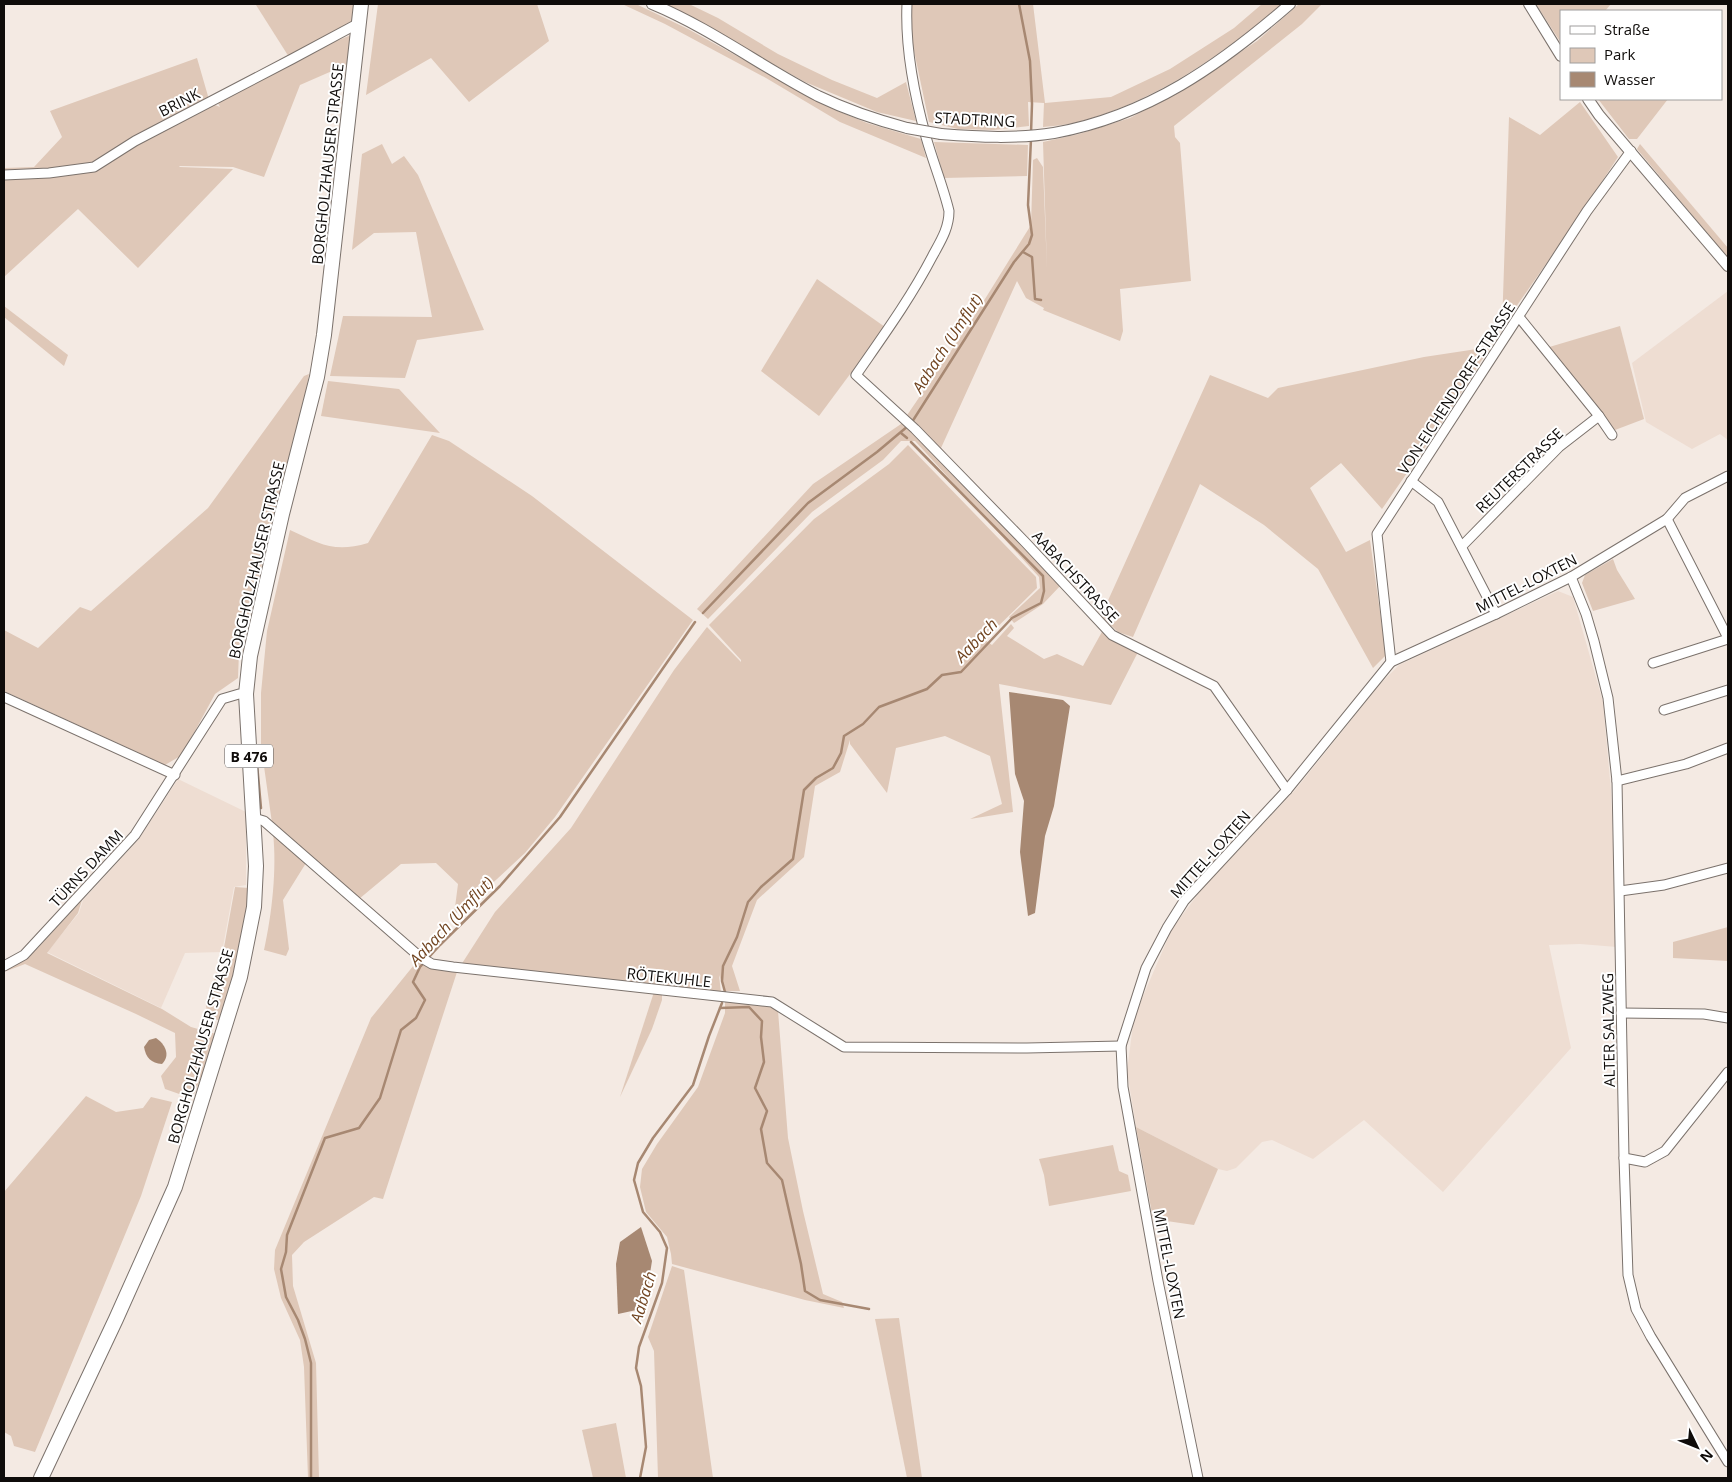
<svg xmlns="http://www.w3.org/2000/svg" width="1732" height="1482" font-family="'Open Sans',sans-serif">
<rect width="100%" height="100%" fill="#f4eae3"/>
<g fill="#eeddd2">
<path d="M1728,291V440L1720,434L1692,449L1646,422L1632,363Z"/>
<path d="M1558,591L1573,597L1603,702L1611,791L1617,947L1580,944L1549,945L1571,1048L1443,1192L1364,1120L1313,1159L1272,1140L1262,1142L1236,1168L1227,1171L1218,1169L1136,1127L1127,1071L1134,1017L1172,929L1201,890L1296,789L1380,684L1399,665Z"/>
<path d="M178,779L246,812V885L234,887L222,952L185,953L161,1008L47,952L79,913L83,900L139,839Z"/>
</g>
<g fill="#dfc8b8">
<path d="M260,4H353L352,21L289,57L256,5Z"/>
<path d="M378,4H537L549,41L469,102L431,58L366,95Z"/>
<path d="M622,4H636L688,29L833,109L867,123L921,139L926,158L840,122L766,78L665,24Z"/>
<path d="M665,4H689L718,18L778,54L832,80L877,98L906,82L916,121L877,112L805,82Z"/>
<path d="M912,4H1033L1045,103L1111,97L1170,69L1234,28L1262,4H1282C1221,56 1153,103 1074,123C1064,125 1053,126 1043,127L1044,103L1028,102L1029,126L994,130L958,129L929,122L910,32Z"/>
<path d="M1299,4H1322L1302,24L1174,126L1175,137L1180,143L1191,281L1120,289L1123,331L1120,341L1043,310L1044,308L1026,298L1017,281L941,448L1061,585L1043,604L1014,623L1009,617L1040,588L1039,577L915,441H901L883,460L812,512L708,619L697,609L813,484L901,424L970,323L1031,225L1033,160L1037,158L1043,167L1047,269L1043,142L1079,134L1130,118L1193,84L1257,41Z"/>
<path d="M1536,4H1611L1605,11H1561V43Z"/>
<path d="M351,35L348,64L300,85L264,177L233,167L179,166L180,167L233,169L138,268L78,209L4,277V168L34,167L62,137L50,111L197,58L210,103L220,107L217,101L327,45Z"/>
<path d="M1598,99H1597H1668L1637,139H1629Z"/>
<path d="M1580,102L1618,157L1580,215L1502,327L1509,117L1540,135Z"/>
<path d="M934,142L1028,145L1027,176L944,178Z"/>
<path d="M382,144L392,164L404,156L418,175L484,330L417,340L405,378L330,376L343,316L432,317L416,232L374,233L352,250L362,154Z"/>
<path d="M1640,144L1728,248V258L1637,149Z"/>
<path d="M817,279L885,327L819,416L761,371Z"/>
<path d="M4,306L68,355L64,366L4,317Z"/>
<path d="M1620,326L1644,419L1615,430L1546,348Z"/>
<path d="M1490,347L1446,417L1382,509L1341,463L1310,488L1346,552L1370,540L1386,655L1373,668L1318,569L1264,525L1200,484L1133,637L1118,632L1101,616L1210,375L1268,398L1278,388L1424,357Z"/>
<path d="M309,374L302,413L239,652L238,678L215,694L182,755L165,765L4,691V630L38,648L80,607L91,611L208,508L304,376Z"/>
<path d="M328,381L399,389L440,433L321,416Z"/>
<path d="M432,435L449,441L532,496L693,620L555,817L525,853L484,891L454,915L458,884L436,863L401,864L359,899L272,823L261,745V693L267,631L290,530C320,544 334,553 368,543Z"/>
<path d="M908,445L1036,577L1037,588L974,650L985,640L992,645L1011,624L1014,628L1007,636L1044,659L1057,654L1083,666L1103,630L1138,652L1111,705L999,684L1013,812L970,819L1002,804L990,756L945,736L896,748L887,793L850,744V740L840,772L815,786L804,857L757,900L732,966L740,991H725L719,975L721,993L461,965L495,912L571,828L674,670L707,627L741,662V660L709,625L814,519L889,464Z"/>
<path d="M1613,559L1617,570L1635,599L1593,611L1582,583L1585,575Z"/>
<path d="M273,833L306,863L283,900L289,949L286,956L264,950C272,914 277,869 273,833Z"/>
<path d="M235,887L249,888L244,928L225,1015L220,1021L208,1016L206,1006L223,953Z"/>
<path d="M82,900L78,913L47,953L162,1009L191,1027L216,1034L211,1050L195,1093L185,1096L165,1089L161,1076L176,1057L175,1033L136,1014L25,964L4,972V964L27,957L37,949Z"/>
<path d="M1728,927V961L1673,958V942Z"/>
<path d="M418,960L428,967L457,972L383,1199L374,1197L304,1242L292,1255L293,1286L316,1363L319,1478H308L304,1367L300,1340L281,1298L274,1269L275,1250L371,1018Z"/>
<path d="M654,992L662,995V1000L652,1029L620,1097Z"/>
<path d="M725,1001L769,1006L778,1011L788,1138L803,1211L823,1294L842,1302L844,1308L805,1300L672,1264L671,1254L667,1237L646,1212L640,1187L642,1169L657,1144L698,1087L725,1013Z"/>
<path d="M86,1096L116,1112L143,1108L151,1097L172,1102L141,1196L35,1452L14,1446L11,1436L4,1432V1192Z"/>
<path d="M1136,1127L1218,1169L1194,1225L1153,1219Z"/>
<path d="M1113,1145L1119,1171L1128,1175L1131,1191L1049,1206L1044,1175L1039,1159Z"/>
<path d="M672,1266L684,1270L713,1478H658L654,1351L648,1337Z"/>
<path d="M899,1318L922,1478H907L875,1319Z"/>
<path d="M616,1423L626,1478H593L582,1430Z"/>
</g>
<g fill="#a78872">
<path d="M1009,692L1063,700L1070,706L1054,806L1045,836L1035,913L1028,916L1020,852L1024,801L1015,774Z"/>
<path d="M156,1038C165,1044 171,1055 162,1064C151,1063 146,1058 144,1047L149,1040Z"/>
<path d="M641,1227L652,1261L648,1286L641,1309L618,1314L616,1264L620,1242Z"/>
</g>
<g fill="none" stroke-linecap="round" stroke-linejoin="round">
<g stroke="#a78872" stroke-width="2.5">
<path d="M1019,4L1030,61L1032,104L1031,133"/>
<path d="M1023,252L1032,257L1035,299L1041,300"/>
<path d="M912,422L1014,262L1029,244L1032,235L1028,205L1031,139"/>
<path d="M901,433L907,438"/>
<path d="M703,613L808,503L877,452L908,426"/>
<path d="M257,764L261,808"/>
<path d="M725,992L722,981L723,966L737,937L748,902L761,887L793,859L804,790L816,778L833,768L841,753L844,736L863,724L879,707L927,689L942,675L961,672L1012,618L1041,603L1044,591L1043,576L911,442"/>
<path d="M720,1008L749,1007L762,1021L761,1037L764,1062L755,1088L767,1111L761,1129L767,1163L782,1180L801,1264L805,1291L820,1300L869,1309"/>
<path d="M311,1478V1363L305,1339L298,1320L286,1297L281,1269L286,1252L287,1235L325,1138L359,1128L380,1098L401,1030L416,1018L425,1000L413,982L420,967L440,945L500,886L560,817L695,622"/>
<path d="M640,1478L646,1447L641,1386L636,1368L639,1347L662,1283L667,1248L660,1232L643,1212L634,1180L638,1163L653,1138L693,1085L709,1036L722,1003"/>
</g>
<defs>
<g id="minor">
<path d="M907,4C905,48 914,94 926,137C933,162 943,186 949,211C949,229 940,242 932,257C910,299 883,336 856,375L915,429L1025,542L1112,635L1214,686L1287,790"/>
<path d="M4,175L49,173L94,167L135,141L292,59L359,23"/>
<path d="M1599,416L1612,435"/>
<path d="M1411,481L1438,502L1496,614"/>
<path d="M1667,519L1728,638"/>
<path d="M1462,546L1559,447L1599,416L1519,317"/>
<path d="M1571,577L1586,614L1594,641L1608,698L1617,781L1624,1158L1628,1275L1636,1309L1651,1337L1728,1462"/>
<path d="M1391,662L1377,534L1587,211L1631,151"/>
<path d="M1653,663L1728,639"/>
<path d="M4,697L175,775"/>
<path d="M1664,710L1728,690"/>
<path d="M1617,781L1686,764L1728,748"/>
<path d="M254,818L264,821L420,957L432,964L453,967L772,1002L844,1047L1027,1048L1121,1046"/>
<path d="M1620,891L1664,885L1728,868"/>
<path d="M4,966L24,955L135,835L222,699L239,694H246"/>
<path d="M1621,1013L1704,1014L1728,1018"/>
<path d="M1624,1158L1645,1162L1665,1151L1728,1072"/>
<path d="M1198,1478L1158,1281L1123,1087L1121,1046L1146,968L1167,928L1184,901L1287,790L1391,662L1496,614L1571,577L1667,519L1685,498L1728,476"/>
</g>
<g id="tertiary">
<path d="M652,4C710,28 762,67 818,96C847,110 877,120 907,128"/>
<path d="M1529,4L1561,56"/>
<path d="M1588,99L1599,115L1728,266"/>
<path d="M941,134C978,137 1017,139 1054,133C1148,116 1220,65 1290,4"/>
</g>
<path id="primary" d="M41,1478L116,1319L175,1187L240,977L254,907L256,866L246,694L250,656L282,514L317,377L324,335L361,4"/>
</defs>
<use href="#minor" stroke="#7b726c" stroke-width="11"/>
<use href="#tertiary" stroke="#7b726c" stroke-width="12"/>
<use href="#primary" stroke="#7b726c" stroke-width="16"/>
<use href="#minor" stroke="#fff" stroke-width="9"/>
<use href="#tertiary" stroke="#fff" stroke-width="10"/>
<use href="#primary" stroke="#fff" stroke-width="14"/>
<defs>
<path id="tertiary-bridge" d="M907,128L941,134"/>
</defs>
<use href="#tertiary-bridge" stroke="#7b726c" stroke-width="12" stroke-linecap="butt"/>
<use href="#tertiary-bridge" stroke="#fff" stroke-width="10"/>
</g>
<g text-anchor="middle" dominant-baseline="central" stroke-width="4" stroke-linejoin="round" paint-order="stroke">
<rect fill="#fff" stroke="#575554" stroke-width="1" x="225" y="744.5" width="48" height="23" rx="4"/>
<g font-size="14" font-weight="bold" fill="#0f0c0a">
<text x="249" y="756">B 476</text>
</g>
<g font-size="15" fill="#0f0c0a" stroke="#fff">
<text transform="translate(179 102) rotate(-27)">BRINK</text>
<text transform="translate(975 119) rotate(3)">STADTRING</text>
<text transform="translate(327 164) rotate(-84)">BORGHOLZHAUSER STRASSE</text>
<text transform="translate(1456 388) rotate(-57)">VON-EICHENDORFF-STRASSE</text>
<text transform="translate(1519 470) rotate(-44)">REUTERSTRASSE</text>
<text transform="translate(256 560) rotate(-77)">BORGHOLZHAUSER STRASSE</text>
<text transform="translate(1076 576) rotate(47)">AABACHSTRASSE</text>
<text transform="translate(1526 583) rotate(-27)">MITTEL-LOXTEN</text>
<text transform="translate(1210 854) rotate(-48)">MITTEL-LOXTEN</text>
<text transform="translate(86 868) rotate(-47)">TÜRNS DAMM</text>
<text transform="translate(669 977) rotate(6)">RÖTEKUHLE</text>
<text transform="translate(1608 1030) rotate(-91)">ALTER SALZWEG</text>
<text transform="translate(200 1046) rotate(-74)">BORGHOLZHAUSER STRASSE</text>
<text transform="translate(1170 1264) rotate(79)">MITTEL-LOXTEN</text>
</g>
<g font-size="16" font-style="italic" fill="#714420" stroke="#fff">
<text transform="translate(947 343) rotate(-57)">Aabach (Umflut)</text>
<text transform="translate(976 640) rotate(-46)">Aabach</text>
<text transform="translate(451 921) rotate(-47)">Aabach (Umflut)</text>
<text transform="translate(643 1297) rotate(-73)">Aabach</text>
</g>
</g>
<rect width="1732" height="1482" fill="none" stroke="#0f0c0a" stroke-width="10"/>
<rect x="1560" y="10" width="162" height="90" fill="#ffffff" stroke="#9f9e9d"/>
<rect x="1570" y="26" width="25" height="8" fill="#ffffff" stroke="#9f9e9d"/>
<text x="1604" y="35" font-size="15" fill="#0f0c0a">Straße</text>
<rect x="1570" y="48" width="25" height="15" fill="#dfc8b8" stroke="#9f9e9d"/>
<text x="1604" y="60" font-size="15" fill="#0f0c0a">Park</text>
<rect x="1570" y="72" width="25" height="15" fill="#a78872" stroke="#9f9e9d"/>
<text x="1604" y="85" font-size="15" fill="#0f0c0a">Wasser</text>
<g transform="translate(1697 1447) rotate(133)" stroke="#ffffff" stroke-width="4" paint-order="stroke">
<path d="M0-4L9 19L0 12L-9 19Z" fill="#0f0c0a"/>
<text y="-8" font-size="14" font-weight="bold" text-anchor="middle" fill="#0f0c0a">N</text>
</g>
</svg>
